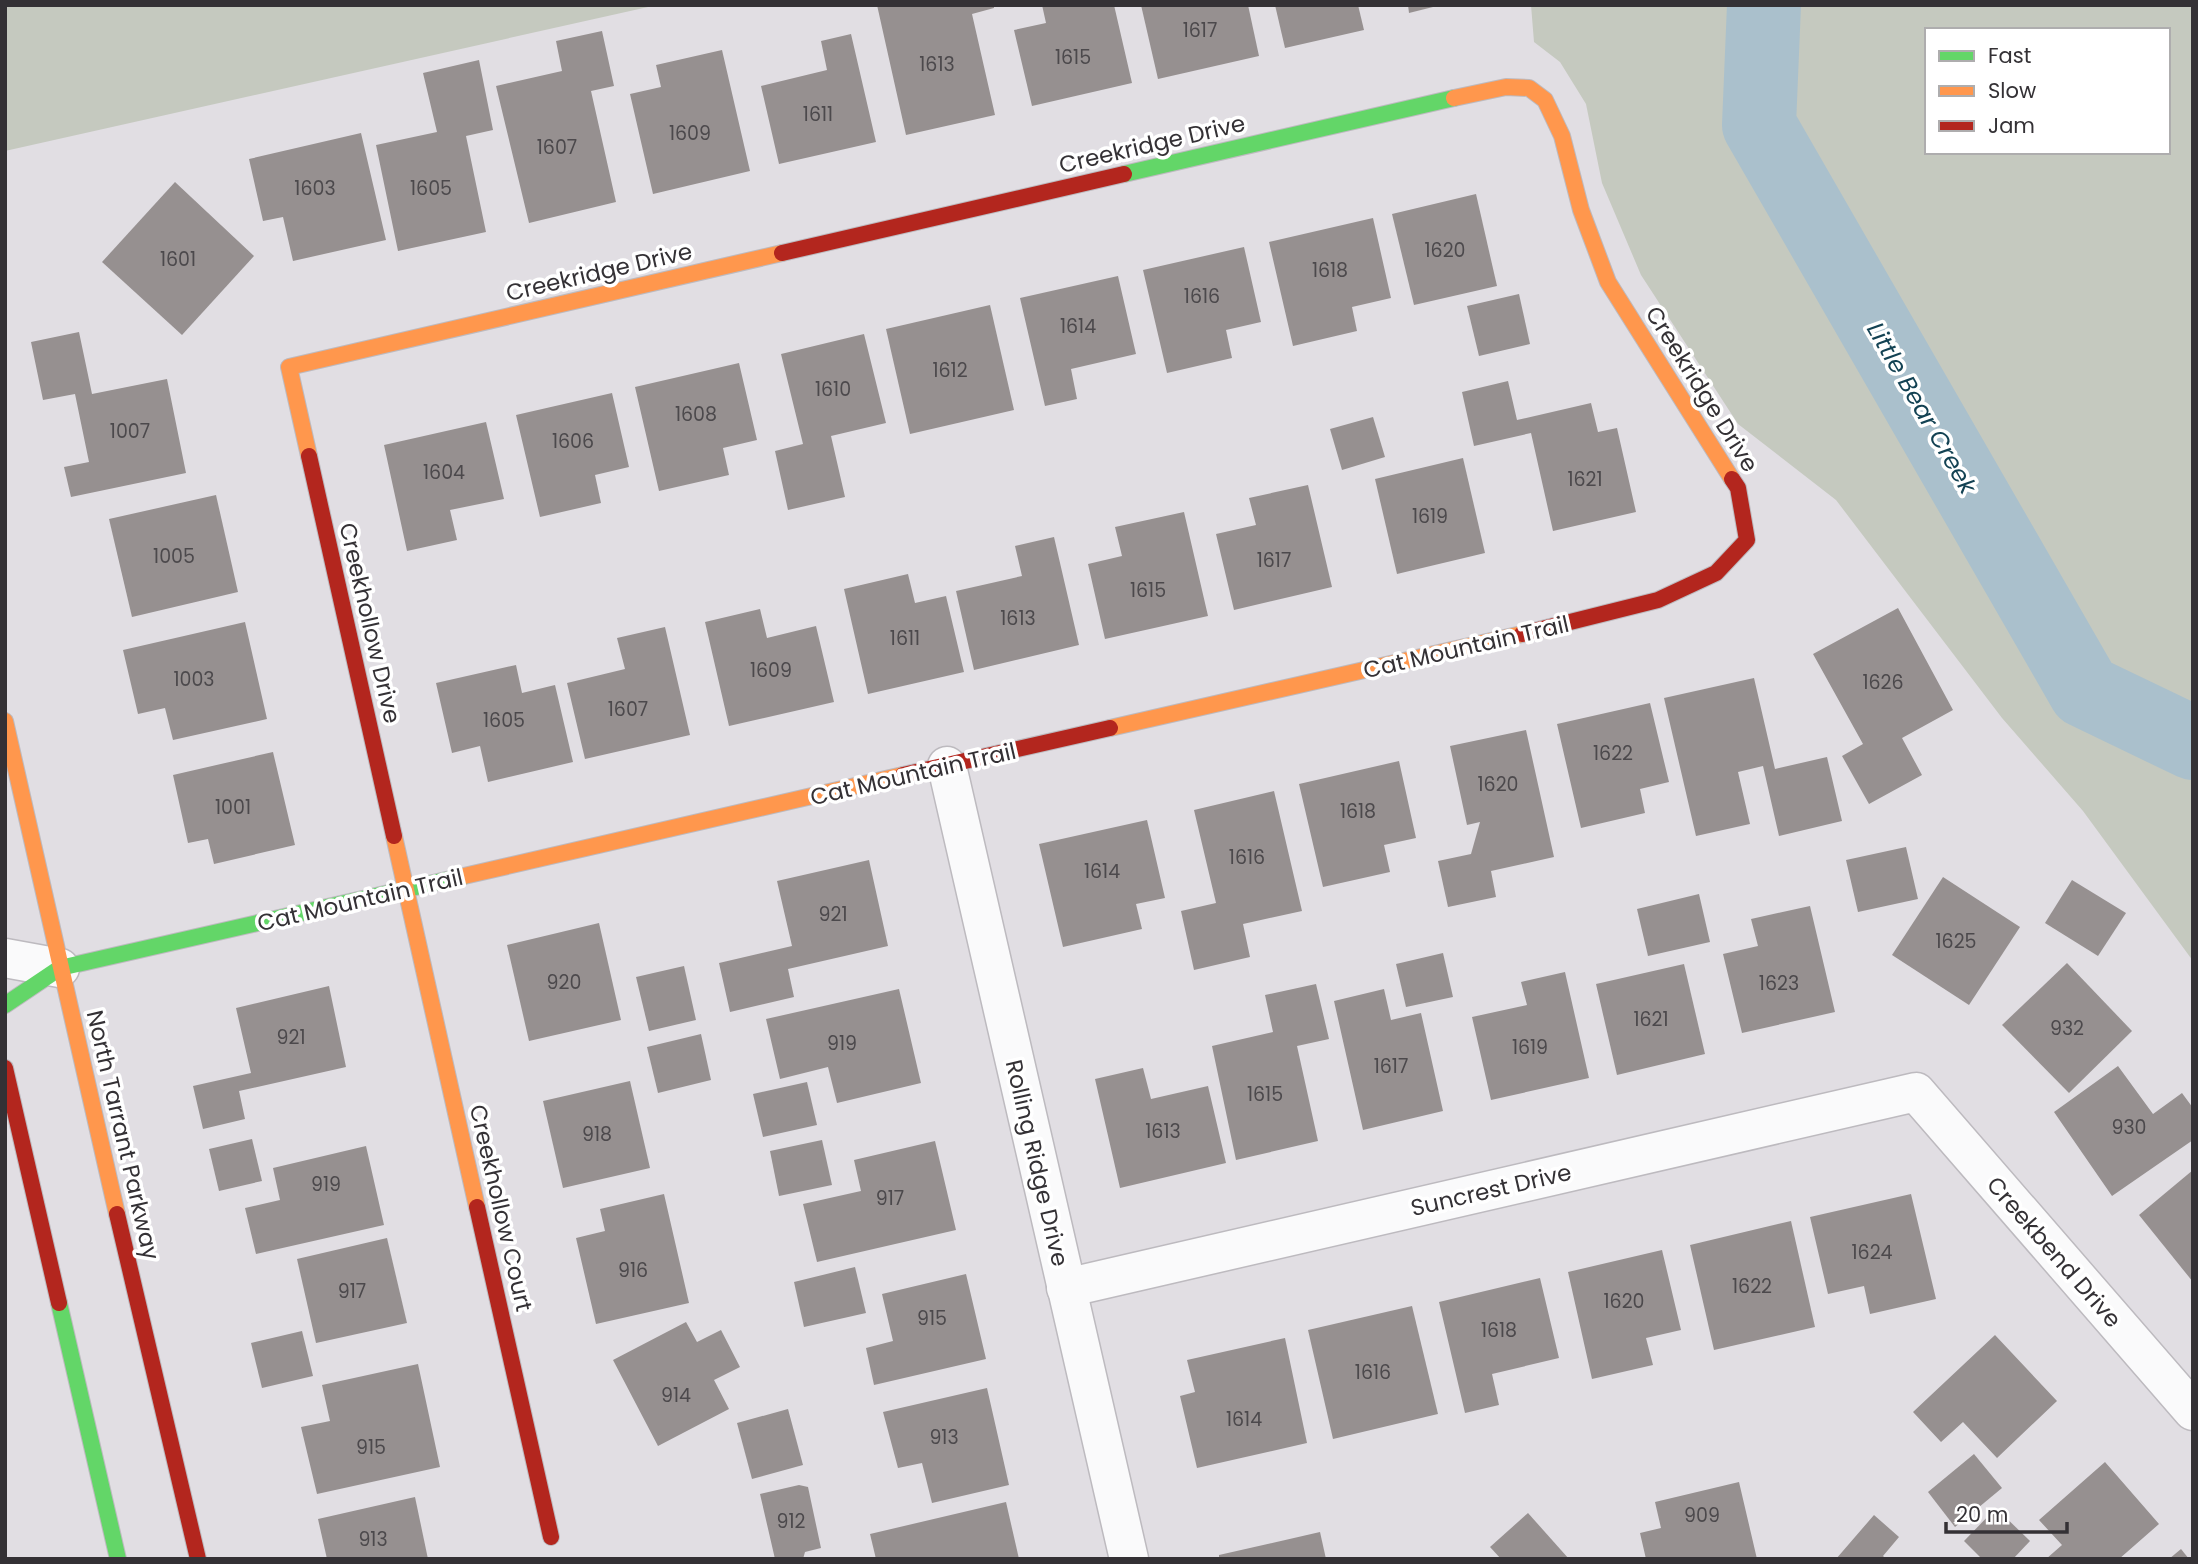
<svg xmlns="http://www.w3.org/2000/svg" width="2198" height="1564" font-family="Poppins,sans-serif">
<rect width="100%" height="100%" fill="#e1dee3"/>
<g fill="#c5c9bf" fill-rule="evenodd">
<path d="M5,5H657L5,151Z"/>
<path d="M1531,5H2193V961L2083,811L2002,718L1836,500L1738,424L1641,275L1602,183L1586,104L1560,62L1534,42ZM1927,30H2168V152H1927Z"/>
</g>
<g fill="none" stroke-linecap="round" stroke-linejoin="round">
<path stroke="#aac0cc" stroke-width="74" d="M1764,5L1759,125L2085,691L2193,743"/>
</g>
<g fill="#969090">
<path d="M877,5H994V8L972,14L995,115L906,135Z"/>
<path d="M1042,5H1114L1132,83L1032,106L1014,30L1046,23Z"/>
<path d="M1141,5H1248L1259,56L1158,79Z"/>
<path d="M1275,5H1358L1364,30L1285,48Z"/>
<path d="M1408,5H1437V6L1409,13Z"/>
<path d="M602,31L614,86L591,91L616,202L529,223L496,86L562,71L556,41Z"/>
<path d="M851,34L876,142L779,164L761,86L827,70L821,41Z"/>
<path d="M722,50L750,171L653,194L630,94L661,87L656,65Z"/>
<path d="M479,60L493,130L466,136L486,232L398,251L376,145L437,132L423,73Z"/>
<path d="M361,133L386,240L293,261L283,217L263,221L249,159Z"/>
<path d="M175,182L254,256L182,335L102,262Z"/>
<path d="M1476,194L1497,286L1414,305L1392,214Z"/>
<path d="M1373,218L1391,298L1352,307L1357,331L1293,346L1269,242Z"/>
<path d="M1244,247L1261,322L1226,330L1232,358L1167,373L1143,270Z"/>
<path d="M1118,276L1136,354L1071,369L1077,399L1045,406L1020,298Z"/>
<path d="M1519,294L1530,344L1479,356L1467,306Z"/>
<path d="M990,305L1014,410L910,434L886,329Z"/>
<path d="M79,332L92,394L167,379L186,473L71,497L64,467L89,462L75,394L43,400L31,342Z"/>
<path d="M864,334L886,423L831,436L845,497L788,510L775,451L803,444L781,354Z"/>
<path d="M739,363L757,440L723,448L729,475L659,491L635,387Z"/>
<path d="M1508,381L1517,420L1591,403L1598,432L1617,428L1636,512L1553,531L1531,433L1474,446L1462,392Z"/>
<path d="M612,393L629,467L595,475L601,503L540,517L516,415Z"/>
<path d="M1373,417L1385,457L1342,470L1330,429Z"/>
<path d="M486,422L504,499L450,510L457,540L407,551L384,445Z"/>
<path d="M1463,458L1485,553L1397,574L1375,479Z"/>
<path d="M1308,485L1332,587L1234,610L1216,534L1256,525L1249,498Z"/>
<path d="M216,495L238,592L132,617L109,519Z"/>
<path d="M1184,512L1208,616L1105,639L1088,564L1122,556L1115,527Z"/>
<path d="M1054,537L1079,645L974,670L956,591L1022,576L1015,546Z"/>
<path d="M908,574L915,603L946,596L964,672L868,694L844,589Z"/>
<path d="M1898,608L1953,710L1902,738L1922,775L1869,804L1842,756L1863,744L1813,654Z"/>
<path d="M760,609L767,638L816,626L834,702L729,726L705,622Z"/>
<path d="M245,622L267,719L173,740L165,708L138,714L123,650Z"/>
<path d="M665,627L690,735L585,759L567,683L625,669L617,638Z"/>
<path d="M516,665L522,693L555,685L573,762L488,782L480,746L452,753L436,683Z"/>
<path d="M1754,678L1775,769L1827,757L1842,821L1779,836L1763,766L1738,772L1750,824L1696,836L1664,698Z"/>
<path d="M1650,703L1669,782L1640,789L1645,813L1581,828L1557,724Z"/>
<path d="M1526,730L1554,857L1491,871L1496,897L1448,907L1438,861L1471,854L1480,822L1467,825L1450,746Z"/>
<path d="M273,752L295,845L214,864L208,839L188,843L173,775Z"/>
<path d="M1399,761L1416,838L1384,845L1390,872L1323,887L1299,784Z"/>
<path d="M1274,791L1302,911L1243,924L1250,957L1194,970L1181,911L1216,903L1194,810Z"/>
<path d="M1147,820L1165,898L1136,904L1142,929L1063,947L1039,844Z"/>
<path d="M1906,847L1918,899L1858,912L1846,860Z"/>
<path d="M869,860L888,946L788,969L794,997L730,1012L719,963L792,946L777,881Z"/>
<path d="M1943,877L2020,927L1969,1005L1892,955Z"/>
<path d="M2072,880L2126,913L2098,956L2045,923Z"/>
<path d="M1699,894L1710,942L1648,956L1637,909Z"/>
<path d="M1810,906L1835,1012L1742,1033L1723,954L1758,946L1751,919Z"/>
<path d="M599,923L621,1020L529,1041L507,945Z"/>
<path d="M1443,953L1453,997L1406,1007L1396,964Z"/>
<path d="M2067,963L2132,1031L2069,1093L2002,1025Z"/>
<path d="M1684,964L1705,1054L1617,1075L1596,984Z"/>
<path d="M684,966L696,1020L649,1031L636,977Z"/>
<path d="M1565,972L1589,1078L1491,1100L1472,1017L1527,1005L1521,982Z"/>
<path d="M1316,984L1329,1039L1297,1046L1318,1141L1236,1160L1212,1046L1273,1032L1265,995Z"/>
<path d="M329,986L346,1067L239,1091L245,1119L203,1129L193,1086L251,1073L236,1008Z"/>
<path d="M899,989L921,1083L837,1103L828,1067L780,1079L766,1019Z"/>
<path d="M1384,989L1391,1020L1421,1013L1443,1111L1363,1130L1334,1001Z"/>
<path d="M701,1034L711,1080L658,1093L647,1047Z"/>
<path d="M2118,1066L2153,1114L2182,1093L2193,1108V1140L2112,1196L2054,1112Z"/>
<path d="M1143,1068L1151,1099L1208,1086L1226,1163L1120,1188L1095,1079Z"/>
<path d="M630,1081L650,1168L563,1188L543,1101Z"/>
<path d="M807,1082L817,1125L763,1137L753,1094Z"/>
<path d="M252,1139L262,1181L219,1191L209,1149Z"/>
<path d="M822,1140L832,1185L779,1196L770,1151Z"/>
<path d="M935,1141L956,1230L817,1262L803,1204L861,1191L854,1160Z"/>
<path d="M366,1146L384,1225L256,1254L245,1208L280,1200L273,1168Z"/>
<path d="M2193,1170V1282L2139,1215Z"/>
<path d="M664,1194L689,1303L596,1324L576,1238L605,1231L600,1209Z"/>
<path d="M1911,1194L1936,1299L1870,1314L1864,1286L1828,1294L1810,1217Z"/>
<path d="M1791,1221L1815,1327L1714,1350L1690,1245Z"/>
<path d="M387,1238L407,1323L316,1343L297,1259Z"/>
<path d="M1662,1250L1681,1330L1646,1338L1653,1365L1592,1379L1568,1272Z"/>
<path d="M855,1267L866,1313L804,1327L794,1282Z"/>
<path d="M966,1274L986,1359L874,1385L866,1348L893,1341L882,1294Z"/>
<path d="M1540,1278L1559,1358L1492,1374L1499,1405L1465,1413L1439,1302Z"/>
<path d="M1412,1306L1438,1414L1333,1439L1308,1330Z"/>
<path d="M686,1322L697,1342L721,1330L740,1367L714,1380L729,1409L658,1446L613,1360Z"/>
<path d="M302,1331L313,1376L262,1388L251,1343Z"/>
<path d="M1995,1335L2057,1401L1997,1458L1963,1422L1941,1442L1913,1412Z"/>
<path d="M1285,1338L1307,1443L1197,1468L1180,1396L1195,1392L1187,1360Z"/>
<path d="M418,1364L440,1467L317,1494L301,1427L330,1421L322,1385Z"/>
<path d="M987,1388L1009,1485L932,1503L922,1463L898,1468L883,1412Z"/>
<path d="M788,1409L803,1465L752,1479L737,1423Z"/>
<path d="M1974,1454L2002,1488L1955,1527L1928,1492Z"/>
<path d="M2105,1462L2159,1524L2119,1559H2046L2062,1545L2039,1520Z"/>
<path d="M1739,1482L1757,1559H1646L1640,1533L1661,1528L1655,1502Z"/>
<path d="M799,1485L808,1487L821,1548L805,1552L803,1559H775L760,1494Z"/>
<path d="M415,1497L428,1559H327L318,1519Z"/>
<path d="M1006,1502L1019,1559H876L870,1534Z"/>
<path d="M1996,1508L2030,1541L2013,1559H1982L1964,1541Z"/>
<path d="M1528,1513L1569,1559H1501L1490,1547Z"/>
<path d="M1874,1515L1899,1537L1883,1556L1886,1559H1836Z"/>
<path d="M1320,1532L1326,1559H1219V1555Z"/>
<path d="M2181,1549L2189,1559H2169Z"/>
</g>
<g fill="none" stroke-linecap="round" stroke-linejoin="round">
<defs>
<g id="street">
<path d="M947,766L1129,1559"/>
<path d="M5,958L60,968"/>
<path d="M1066,1288L1916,1092L2193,1411"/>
</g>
<g id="fast">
<path d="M1124,174L1454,98"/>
<path d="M5,1005L60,968L464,876"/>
<path d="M59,1303L118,1559"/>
</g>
<g id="slow">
<path d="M1454,98L1506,87L1529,88L1545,100L1562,136L1581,210L1608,282L1732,479"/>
<path d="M309,456L289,367L782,253"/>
<path d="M5,721L117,1214"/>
<path d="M1110,728L1522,634"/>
<path d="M394,836L477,1207"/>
<path d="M464,876L903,775"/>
</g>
<g id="jam">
<path d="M782,253L1124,174"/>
<path d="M309,456L394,836"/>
<path d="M1522,634L1658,600L1716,573L1747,540L1738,488L1732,479"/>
<path d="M903,775L1110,728"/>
<path d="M5,1068L59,1303"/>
<path d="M477,1207L551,1537"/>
<path d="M117,1214L198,1559"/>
</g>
</defs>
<use href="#street" stroke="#bdbabf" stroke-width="41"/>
<use href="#fast" stroke="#bdbabf" stroke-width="18"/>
<use href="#slow" stroke="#bdbabf" stroke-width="18"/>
<use href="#jam" stroke="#bdbabf" stroke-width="18"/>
<use href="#street" stroke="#fafafb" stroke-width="38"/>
<use href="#fast" stroke="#63d668" stroke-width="16"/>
<use href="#slow" stroke="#ff974d" stroke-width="16"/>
<use href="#jam" stroke="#b3261e" stroke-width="16"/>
</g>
<g text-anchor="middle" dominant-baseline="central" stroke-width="7" stroke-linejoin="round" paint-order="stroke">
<g font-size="19" fill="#4c494c">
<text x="1200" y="30">1617</text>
<text x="1073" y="57">1615</text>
<text x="937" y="64">1613</text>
<text x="818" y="114">1611</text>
<text x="690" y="133">1609</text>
<text x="557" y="147">1607</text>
<text x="315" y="188">1603</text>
<text x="431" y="188">1605</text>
<text x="1445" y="250">1620</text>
<text x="178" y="259">1601</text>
<text x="1330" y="270">1618</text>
<text x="1202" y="296">1616</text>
<text x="1078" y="326">1614</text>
<text x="950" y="370">1612</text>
<text x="833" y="389">1610</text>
<text x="696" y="414">1608</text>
<text x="130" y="431">1007</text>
<text x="573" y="441">1606</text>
<text x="444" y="472">1604</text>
<text x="1585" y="479">1621</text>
<text x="1430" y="516">1619</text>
<text x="174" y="556">1005</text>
<text x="1274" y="560">1617</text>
<text x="1148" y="590">1615</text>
<text x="1018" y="618">1613</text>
<text x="905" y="638">1611</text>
<text x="771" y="670">1609</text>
<text x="194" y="679">1003</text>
<text x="1883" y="682">1626</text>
<text x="628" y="709">1607</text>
<text x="504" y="720">1605</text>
<text x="1613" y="753">1622</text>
<text x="1498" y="784">1620</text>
<text x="233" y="807">1001</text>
<text x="1358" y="811">1618</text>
<text x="1247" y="857">1616</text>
<text x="1102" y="871">1614</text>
<text x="833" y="914">921</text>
<text x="1956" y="941">1625</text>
<text x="564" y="982">920</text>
<text x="1779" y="983">1623</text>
<text x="1651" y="1019">1621</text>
<text x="2067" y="1028">932</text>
<text x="291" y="1037">921</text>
<text x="842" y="1043">919</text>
<text x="1530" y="1047">1619</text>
<text x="1391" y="1066">1617</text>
<text x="1265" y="1094">1615</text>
<text x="2129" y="1127">930</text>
<text x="1163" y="1131">1613</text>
<text x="597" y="1134">918</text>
<text x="326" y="1184">919</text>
<text x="890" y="1198">917</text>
<text x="1872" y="1252">1624</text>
<text x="633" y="1270">916</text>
<text x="1752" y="1286">1622</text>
<text x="352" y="1291">917</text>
<text x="1624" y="1301">1620</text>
<text x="932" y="1318">915</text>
<text x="1499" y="1330">1618</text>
<text x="1373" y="1372">1616</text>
<text x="676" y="1395">914</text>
<text x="1244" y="1419">1614</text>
<text x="944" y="1437">913</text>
<text x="371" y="1447">915</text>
<text x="1702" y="1515">909</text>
<text x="791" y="1521">912</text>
<text x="373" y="1539">913</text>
</g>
<g font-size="23" fill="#343135" stroke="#fff">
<text transform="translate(1152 144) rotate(-13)">Creekridge Drive</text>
<text transform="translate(599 272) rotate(-13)">Creekridge Drive</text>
<text transform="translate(1702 389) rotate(58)">Creekridge Drive</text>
<text transform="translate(370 623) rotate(77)">Creekhollow Drive</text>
<text transform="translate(1466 647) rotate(-13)">Cat Mountain Trail</text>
<text transform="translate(913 774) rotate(-13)">Cat Mountain Trail</text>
<text transform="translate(360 900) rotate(-13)">Cat Mountain Trail</text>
<text transform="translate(123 1135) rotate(77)">North Tarrant Parkway</text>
<text transform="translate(1037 1163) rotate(77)">Rolling Ridge Drive</text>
<text transform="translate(1491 1190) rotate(-13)">Suncrest Drive</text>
<text transform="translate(501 1208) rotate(77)">Creekhollow Court</text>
<text transform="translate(2054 1252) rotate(49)">Creekbend Drive</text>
</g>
<g font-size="24" font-style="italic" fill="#134253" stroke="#fff">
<text transform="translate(1922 408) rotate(60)">Little Bear Creek</text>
</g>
</g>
<rect width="2198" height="1564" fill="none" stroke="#343135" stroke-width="14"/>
<rect x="1925" y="28" width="245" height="126" fill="#ffffff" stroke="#aeadae" stroke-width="2"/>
<rect x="1939" y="51" width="35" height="10" fill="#63d668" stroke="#aeadae" stroke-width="2"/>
<text x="1988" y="63" font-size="21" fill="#343135">Fast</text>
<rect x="1939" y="86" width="35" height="10" fill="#ff974d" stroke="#aeadae" stroke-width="2"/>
<text x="1988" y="98" font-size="21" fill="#343135">Slow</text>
<rect x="1939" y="121" width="35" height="10" fill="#b3261e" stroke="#aeadae" stroke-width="2"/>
<text x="1988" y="133" font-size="21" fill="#343135">Jam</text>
<path d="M1946 1522v10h121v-10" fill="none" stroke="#343135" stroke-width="3.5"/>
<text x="1956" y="1522" font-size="21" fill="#343135" stroke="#ffffff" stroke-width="5" paint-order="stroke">20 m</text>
</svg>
